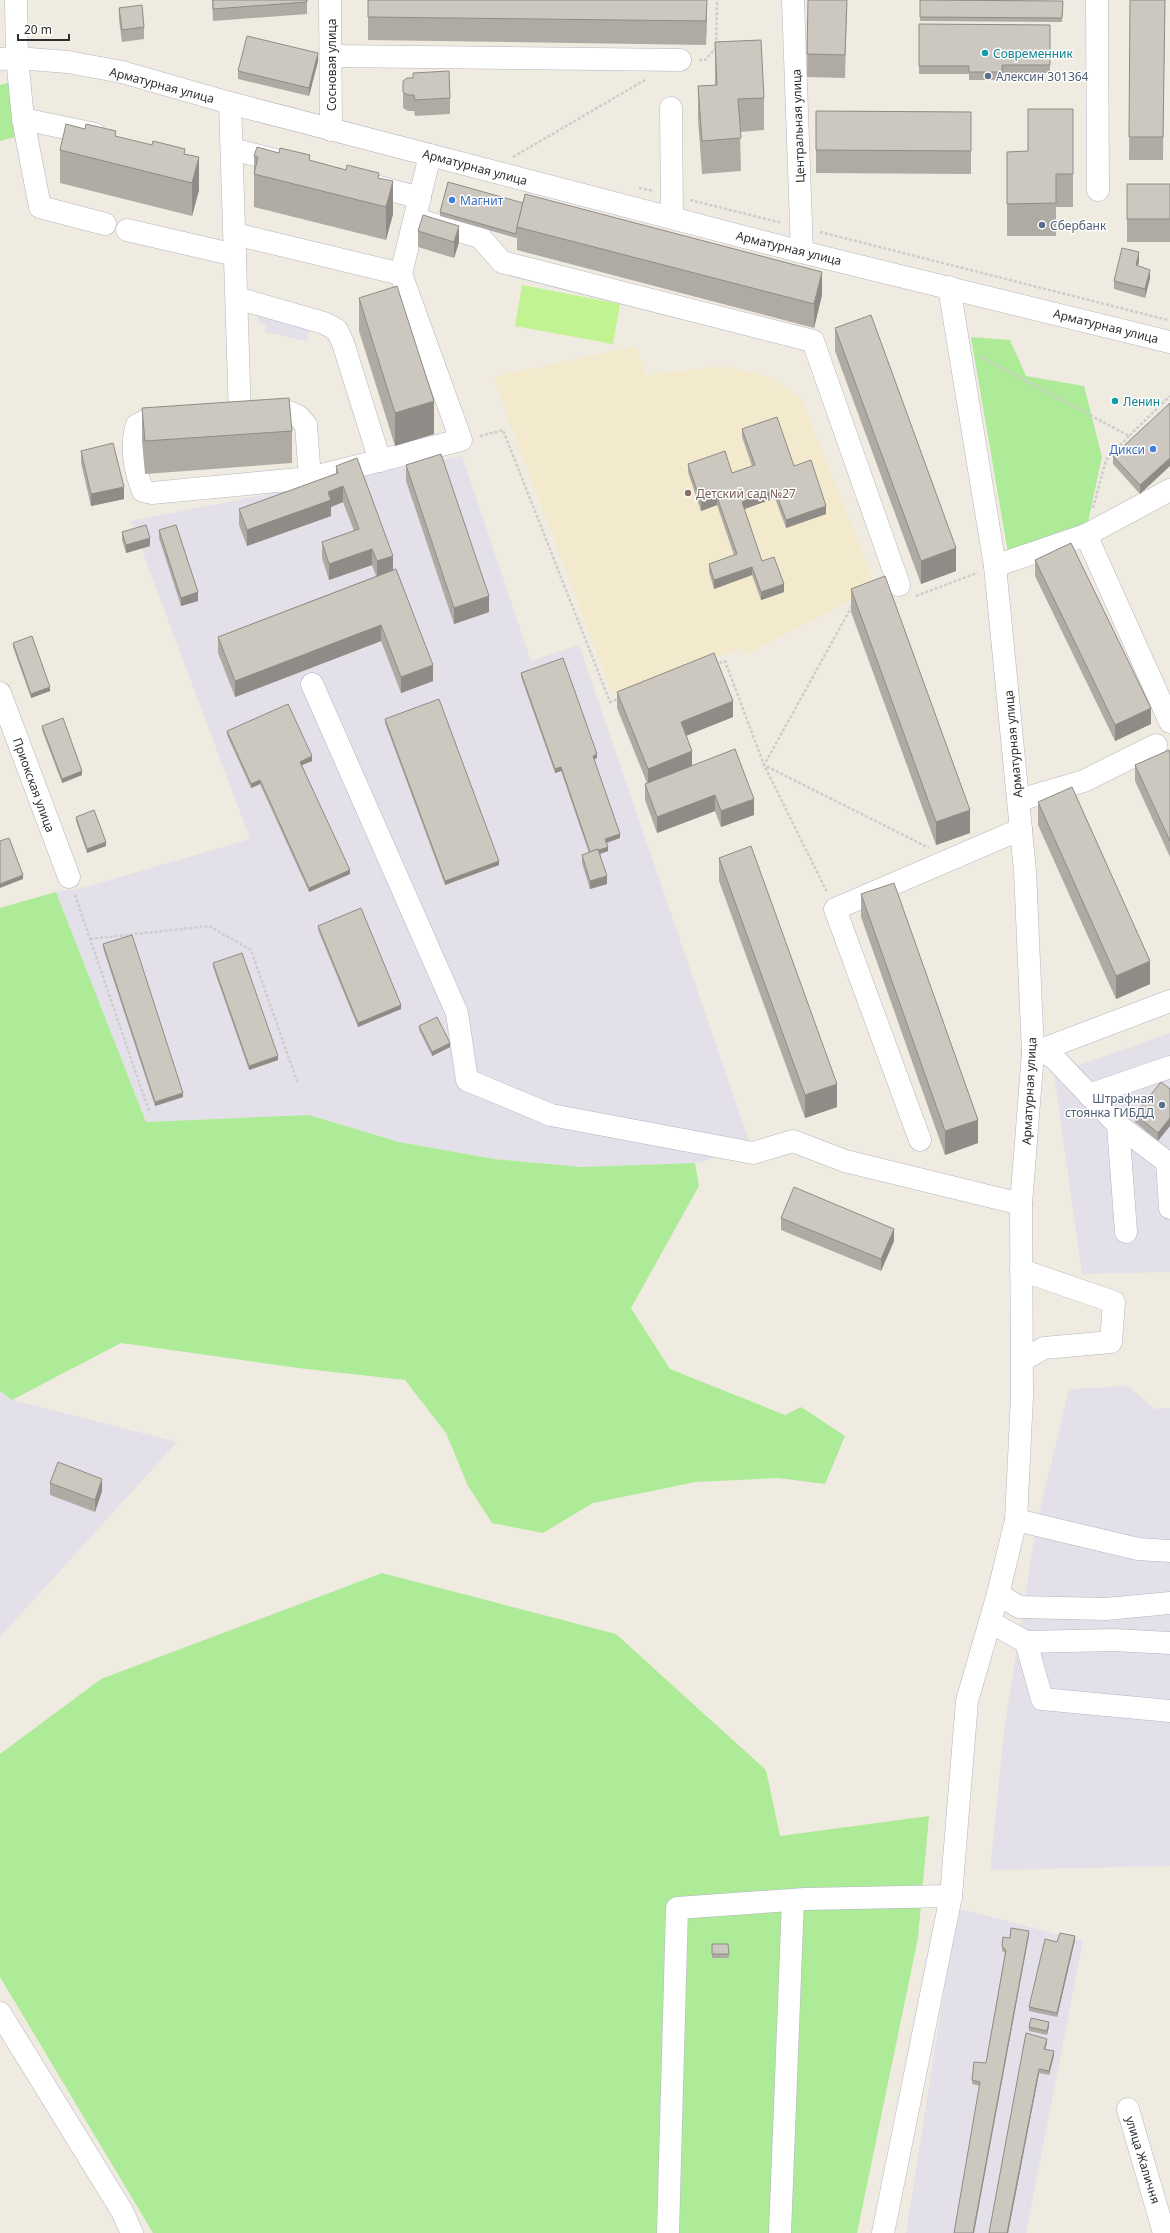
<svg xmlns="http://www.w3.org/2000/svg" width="1170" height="2233" font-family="'Noto Sans',sans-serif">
<rect width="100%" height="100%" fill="#f0ebe0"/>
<g fill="#e3e0e9">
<path d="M259,314L310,326L307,341L265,332L266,325L257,322Z"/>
<path d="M462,456L531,661L579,645L749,1141L708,1160L695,1163L581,1167L494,1159L399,1142L309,1115L146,1122L56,892L86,887L250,839L131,521Z"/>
<path d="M1170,1033V1272L1082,1274L1054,1074Z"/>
<path d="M1128,1386L1155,1409L1170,1408V1866L990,1870L1004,1731L1036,1526L1069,1389Z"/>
<path d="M0,1391L12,1400L177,1442L0,1637Z"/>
<path d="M957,1908L1083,1941L1026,2233H906Z"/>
</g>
<path fill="#f3eace" d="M635,346L646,375L722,366L767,376L801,398L876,588L745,655L742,648L612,694L493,377Z"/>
<g fill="#adeb98">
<path d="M13,81L27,134L0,141V85Z"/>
<path d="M971,337L1010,340L1026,376L1084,386L1102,457L1088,522L1008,553Z"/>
<path d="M56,892L146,1122L309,1115L399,1142L494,1159L581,1167L695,1163L699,1186L631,1308L670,1369L785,1415L801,1407L845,1436L825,1484L778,1478L696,1482L593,1503L543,1533L492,1523L468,1486L446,1433L405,1380L298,1368L121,1343L12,1400L0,1391V908Z"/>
<path d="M382,1573L616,1634L766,1770L780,1836L929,1816L918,1938L857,2233H153L0,1977V1754L101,1679Z"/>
</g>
<path fill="#c2f393" d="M522,285L620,304L613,344L515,326Z"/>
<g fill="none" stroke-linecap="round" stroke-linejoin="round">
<defs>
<g id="minor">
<path d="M16,0L17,58L23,119L95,134"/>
<path d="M330,0L331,130"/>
<path d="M793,0L802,252"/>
<path d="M1097,0L1098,190"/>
<path d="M331,56L680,60"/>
<path d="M0,59L17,58L68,62L122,72L230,103L802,252L1170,342"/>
<path d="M230,103L240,416"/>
<path d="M671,108L672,218"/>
<path d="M23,119L40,207L105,224"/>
<path d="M232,149L283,162"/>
<path d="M365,183L420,198"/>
<path d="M415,219L480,237L502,262L813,341L899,585"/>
<path d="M127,230L235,255"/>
<path d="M235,234L401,274"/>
<path d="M237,298L324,323L337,330L343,343L380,461"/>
<path d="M289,412L298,416L306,425L310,478L152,493L143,491C135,472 130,445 137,425L147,420Z"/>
<path d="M310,478L461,440L401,274L430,155"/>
<path d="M1086,535L1170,490"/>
<path d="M995,566L1086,535L1170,722"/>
<path d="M312,684L457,1013L467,1080L551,1115L753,1153L793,1141L845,1161L1021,1204"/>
<path d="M0,693L69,877"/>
<path d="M1019,800L1084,781L1156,745"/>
<path d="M1033,1053H1045L1054,1058L1118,1125L1126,1232"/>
<path d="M1033,1053L1170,1001"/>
<path d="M1089,1095L1170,1067"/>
<path d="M1118,1125L1167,1162L1170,1208"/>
<path d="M920,1140L835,909L1021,829"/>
<path d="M1021,1270L1114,1302L1111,1342L1044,1348L1023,1360"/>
<path d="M1016,1520L1138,1549L1170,1551"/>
<path d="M998,1594L1019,1607L1106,1609L1170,1603"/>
<path d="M990,1622L1026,1642L1042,1699L1170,1711"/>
<path d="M1026,1642L1114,1640L1170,1643"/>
<path d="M0,2013L122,2211L132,2233"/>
<path d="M1128,2109L1164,2233"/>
<path d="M668,2233L677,1908L805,1899L951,1896"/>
<path d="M780,2233L793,1900"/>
<path d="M883,2233L951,1896L967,1701L998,1594L1016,1520L1022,1396L1021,1204L1033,1053L1025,871L995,566L949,287"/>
</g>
</defs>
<use href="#minor" stroke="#b4b4c2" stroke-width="23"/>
<g stroke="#cdcdcd" stroke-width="2.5" stroke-dasharray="3 2" stroke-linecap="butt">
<path d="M699,60H705L716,48L717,0"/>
<path d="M513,157L645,80"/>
<path d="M639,188L654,191"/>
<path d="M690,200L782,223"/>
<path d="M820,232L1168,320"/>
<path d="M980,356L1129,436L1170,396"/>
<path d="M480,436L503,430L610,702L620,698"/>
<path d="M1093,508L1106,460L1129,436"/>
<path d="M916,596L977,573"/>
<path d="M852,606L764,765L929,848"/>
<path d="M715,665L725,661L764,765L827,892"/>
<path d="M75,895L149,1111"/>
<path d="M90,939L209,926L251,950L298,1084"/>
</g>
<use href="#minor" stroke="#fff" stroke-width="22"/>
</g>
<g fill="#afaba4">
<path d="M212,0H307V14L213,21Z"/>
<path d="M368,0H707L706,45L368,40Z"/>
<path d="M808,0H847L845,78L807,77Z"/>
<path d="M920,0L1063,1L1062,22L920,21Z"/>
<path d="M1130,0H1165L1163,160H1129Z"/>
<path d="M119,8L144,27V39L122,42L119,20Z"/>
<path d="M919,24L1050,25V73H1002V80H969V74H919Z"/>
<path d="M715,42L764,98V130L740,132L741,171L702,174L698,119V86L715,85Z"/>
<path d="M318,61L309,96L238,79V71Z"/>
<path d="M413,73L450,98V114L415,116L414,111H408L403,108V81L413,78Z"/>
<path d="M1073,109V207H1056V236H1007V152L1028,151Z"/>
<path d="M816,111L971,112V174L816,173Z"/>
<path d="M116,137L185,154L199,190L192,216L60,183V150Z"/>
<path d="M279,153L379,178L393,214L386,240L254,207V156Z"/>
<path d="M448,182L822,295L814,328L517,250V237L516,238L440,216V212Z"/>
<rect x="1127" y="184" width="43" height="58"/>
<path d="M418,231L459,242L454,258L418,247Z"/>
<path d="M1139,261L1138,266L1150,278L1145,298L1114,289V281Z"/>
<path d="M359,298L434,434L395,446L359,331Z"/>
<path d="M835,328L956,571L921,584L835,351Z"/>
<path d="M1170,403L1140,494L1113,464V456Z"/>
<path d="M142,408L292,431V463L145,474L142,441Z"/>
<path d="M742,429L794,466L826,514L786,528L775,498L744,509L762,561L784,592L761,600L752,575L714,589L709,572V564L734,555L717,505L701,511L688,472V464L732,473L752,466L742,437Z"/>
<path d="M81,451L124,499L91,506L81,463Z"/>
<path d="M406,465L489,612L454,624L406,481Z"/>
<path d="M336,466L393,570L433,681L401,693L381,641L235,697L218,653V637L376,576L372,565L329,580L322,558V542L354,531L343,502L331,507V516L247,546L239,525V509L336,474Z"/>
<path d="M159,530L198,601L181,606L159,538Z"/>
<path d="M122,532L150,546L126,553L122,540Z"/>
<path d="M1035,560L1151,724L1115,741L1035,576Z"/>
<path d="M851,589L970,833L936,845L851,612Z"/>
<path d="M13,643L50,691L31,698L13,647Z"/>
<path d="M521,673L597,758L594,759L620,838L607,843L608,851L600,854L607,884L590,889L582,863V855L589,853L561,771L555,773L521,677Z"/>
<path d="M617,692L733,717L686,735L692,766L754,815L721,827L715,811L657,833L645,800V784L647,783L617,708Z"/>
<path d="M385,719L499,865L445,885L385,723Z"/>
<path d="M42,726L82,775L62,783L42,730Z"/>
<path d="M227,731L312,761L302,765L350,874L309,892L260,784L251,788L227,735Z"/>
<path d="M1170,753V857L1135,781V765Z"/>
<path d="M1038,802L1150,984L1116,999L1038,825Z"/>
<path d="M76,817L106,846L87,853L76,821Z"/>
<path d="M719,858L837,1107L805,1118L719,881Z"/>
<path d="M861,894L978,1143L945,1155L861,917Z"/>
<path d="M318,926L401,1009L358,1027L318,930Z"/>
<path d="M103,944L183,1097L155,1106L103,948Z"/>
<path d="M213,963L278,1060L249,1070L213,967Z"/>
<path d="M419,1026L450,1047L432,1056L419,1030Z"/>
<path d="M1170,1089L1158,1141L1135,1122V1114Z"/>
<path d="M781,1218L894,1241L881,1271L781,1230Z"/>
<path d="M50,1483L102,1491L95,1512L50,1495Z"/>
<path d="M1029,1935L980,2086L972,2084V2080L986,2063L1005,1953L1002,1951V1946Z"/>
<path d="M1075,1940L1057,2017L1029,2011V2007Z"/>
<path d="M712,1944H728L729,1958H712Z"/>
<path d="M1049,2026L1047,2035L1029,2031V2027Z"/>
<path d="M1047,2043L1045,2049L1054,2055L1049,2075L1039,2073L1008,2233H989Z"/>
</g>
<g fill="#8f8b86">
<path d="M707,0L706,45V21Z"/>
<path d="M318,53V61L309,96V88Z"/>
<path d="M199,157V190L192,216V183Z"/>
<path d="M393,181V214L386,240V207Z"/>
<path d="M459,226V242L454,258V242Z"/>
<path d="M1139,252V261L1136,273V265Z"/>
<path d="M1150,270V278L1145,298V289Z"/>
<path d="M822,272V295L814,328V304Z"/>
<path d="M434,401V434L395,446V413Z"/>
<path d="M1170,458V466L1140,494V485Z"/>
<path d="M343,486V502L331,507V516L247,546V530L328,492Z"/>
<path d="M124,487V499L91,506V494Z"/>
<path d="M775,490V498L742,510V502Z"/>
<path d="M717,497V505L701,511V502Z"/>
<path d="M826,506V514L786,528V520Z"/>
<path d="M150,538V546L126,553V545Z"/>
<path d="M956,548V571L921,584V561Z"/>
<path d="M372,549V565L329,580V564Z"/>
<path d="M393,556V572L377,577V561Z"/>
<path d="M752,567V575L714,589V580Z"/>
<path d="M784,584V592L761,600V592Z"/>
<path d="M198,592V601L181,606V598Z"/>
<path d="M489,596V612L454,624V608Z"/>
<path d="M381,625V641L235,697V681Z"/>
<path d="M433,665V681L401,693V677Z"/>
<path d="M50,687V691L31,698V694Z"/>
<path d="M733,701V717L681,738V722Z"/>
<path d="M1151,708V724L1115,741V725Z"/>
<path d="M692,751V767L648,785V769Z"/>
<path d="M597,754V758L593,760V756Z"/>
<path d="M312,756V761L300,766V762Z"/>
<path d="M561,767V771L555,773V769Z"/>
<path d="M82,771V775L62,783V779Z"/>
<path d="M260,780V784L251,788V784Z"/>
<path d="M715,795V811L657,833V817Z"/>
<path d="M754,799V815L721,827V811Z"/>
<path d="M970,810V833L936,845V822Z"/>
<path d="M620,834V838L605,843V839Z"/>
<path d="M106,842V846L87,853V849Z"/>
<path d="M608,847V851L591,857V853Z"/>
<path d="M499,861V865L445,885V881Z"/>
<path d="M350,870V874L309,892V888Z"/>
<path d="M23,875V879L0,888V884Z"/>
<path d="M607,876V884L590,889V881Z"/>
<path d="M1150,961V984L1116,999V976Z"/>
<path d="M401,1005V1009L358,1027V1023Z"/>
<path d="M450,1043V1047L432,1056V1052Z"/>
<path d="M278,1056V1060L249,1070V1066Z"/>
<path d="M837,1084V1107L805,1118V1095Z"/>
<path d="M183,1093V1097L155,1106V1102Z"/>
<path d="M1170,1118V1126L1158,1141V1133Z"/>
<path d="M978,1120V1143L945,1155V1131Z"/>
<path d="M894,1229V1241L881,1271V1259Z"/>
<path d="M102,1479V1491L95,1512V1500Z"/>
<path d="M1029,1931V1935L974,2233H973Z"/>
<path d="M1075,1936V1940L1057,2017V2013Z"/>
<path d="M1049,2022V2026L1047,2035V2031Z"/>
<path d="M1047,2039V2043L1044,2053V2049Z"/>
<path d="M1054,2051V2055L1049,2075V2071Z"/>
<path d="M1039,2069V2073L1008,2233H1007Z"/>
</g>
<g fill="#ccc7bf" stroke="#8f8b86">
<path d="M213,0H307V2L213,9Z"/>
<path d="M368,0H707L706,21L368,17Z"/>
<path d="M808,0H847L845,55L807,54Z"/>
<path d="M920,0L1063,1L1062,18L920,17Z"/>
<path d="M1130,0H1165L1163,137H1129Z"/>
<path d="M142,5L144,27L122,30L119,8Z"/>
<path d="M919,24L1050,25V65H1002V72H969V66H919Z"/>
<path d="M247,36L318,53L309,88L238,71Z"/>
<path d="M761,40L764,98L738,99L741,138L702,141L698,86L717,85L715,42Z"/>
<path d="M449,71L450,98L415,100L414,95H408L403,92V81L407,78H413V73Z"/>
<path d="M1028,109H1073V174H1056V203L1007,204V152L1028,151Z"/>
<path d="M816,111L971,112V151L816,150Z"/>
<path d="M66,124L85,129L86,124L116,131L115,136L152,145L153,141L185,149L184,154L199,157L192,183L60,150Z"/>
<path d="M257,147L279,153L280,148L310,155L309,160L346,170L347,165L379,173L378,178L393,181L386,207L254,174L258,157L254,156Z"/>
<path d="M448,182L523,203L517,227L516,234L440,212Z"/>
<rect x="1127" y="184" width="43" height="35"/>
<path d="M525,194L822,272L814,304L517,227Z"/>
<path d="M423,215L459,226L454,242L418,231Z"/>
<path d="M1122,248L1139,252L1136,265L1150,270L1145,289L1114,281Z"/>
<path d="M397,286L434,401L395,413L359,298Z"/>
<path d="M871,315L956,548L921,561L835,328Z"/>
<path d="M289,398L292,431L145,441L142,408Z"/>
<path d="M1170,403V458L1140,485L1113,456Z"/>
<path d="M777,417L794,466L811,460L826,506L786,520L775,490L742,502L762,561L774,557L784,584L761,592L752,567L714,580L709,564L737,554L717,497L701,502L688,464L725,451L732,473L755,465L742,429Z"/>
<path d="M113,443L124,487L91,494L81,451Z"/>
<path d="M441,454L489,596L454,608L406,465Z"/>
<path d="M357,458L393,556L377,561L372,549L329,564L322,542L359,529L343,486L328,492L331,500L247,530L239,509L338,473L336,466Z"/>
<path d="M146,525L150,538L126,545L122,532Z"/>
<path d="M176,525L198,592L181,598L159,530Z"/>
<path d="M1071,543L1151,708L1115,725L1035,560Z"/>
<path d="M396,569L433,665L401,677L381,625L235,681L218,637Z"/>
<path d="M885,576L970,810L936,822L851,589Z"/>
<path d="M32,636L50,687L31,694L13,643Z"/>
<path d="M714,653L733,701L681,722L692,751L648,769L617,692Z"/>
<path d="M563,658L597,754L593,756L620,834L605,839L608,847L599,850L598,849L590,852L561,767L555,769L521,673Z"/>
<path d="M439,699L499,861L445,881L385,719Z"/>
<path d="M288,704L312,756L300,762L350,870L309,888L260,780L251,784L227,731Z"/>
<path d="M63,718L82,771L62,779L42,726Z"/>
<path d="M735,749L754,799L721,811L715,795L657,817L645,784Z"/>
<path d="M1169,750L1170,753V841L1135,765Z"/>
<path d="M1072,787L1150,961L1116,976L1038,802Z"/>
<path d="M94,810L106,842L87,849L76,817Z"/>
<path d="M9,838L23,875L0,884V841Z"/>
<path d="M751,846L837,1084L805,1095L719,858Z"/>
<path d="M598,849L607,876L590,881L582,855Z"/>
<path d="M894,883L978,1120L945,1131L861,894Z"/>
<path d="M361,908L401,1005L358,1023L318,926Z"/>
<path d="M132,935L183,1093L155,1102L103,944Z"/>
<path d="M242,953L278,1056L249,1066L213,963Z"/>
<path d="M437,1017L450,1043L432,1052L419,1026Z"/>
<path d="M1161,1082L1170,1089V1118L1158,1133L1135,1114Z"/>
<path d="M794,1187L894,1229L881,1259L781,1218Z"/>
<path d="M58,1462L102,1479L95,1500L50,1483Z"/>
<path d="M1011,1928L1029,1931L973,2233H954L980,2082L972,2080L974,2062L986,2063L1006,1950L1002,1946L1003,1937L1010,1938Z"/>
<path d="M1060,1933L1075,1936L1057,2013L1029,2007L1045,1939L1057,1942Z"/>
<path d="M712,1944H728L729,1954H712Z"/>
<path d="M1031,2018L1049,2022L1047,2031L1029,2027Z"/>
<path d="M1026,2033L1047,2039L1044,2049L1054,2051L1049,2071L1039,2069L1007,2233H989Z"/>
</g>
<g fill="#0f9aa8" stroke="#fff" stroke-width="1.5">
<circle cx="985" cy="53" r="4"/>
<circle cx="1115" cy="401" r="4"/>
</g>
<g fill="#5c6f8a" stroke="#fff" stroke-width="1.5">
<circle cx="988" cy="76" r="4"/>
<circle cx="1042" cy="225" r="4"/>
<circle cx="1162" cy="1105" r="4"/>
</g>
<g fill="#3f7fe0" stroke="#fff" stroke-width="1.5">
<circle cx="452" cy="200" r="4"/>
<circle cx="1153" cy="449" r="4"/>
</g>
<circle fill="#8d6e63" stroke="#fff" stroke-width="1.5" cx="688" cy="493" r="4"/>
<g text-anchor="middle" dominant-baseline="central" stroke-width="3" stroke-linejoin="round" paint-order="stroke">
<g font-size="12" fill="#0d838f" stroke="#fff" text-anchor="start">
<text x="993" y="53">Современник</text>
<text x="1123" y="401">Ленин</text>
</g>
<g font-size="12" fill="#2e2e2e" stroke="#fff">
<text transform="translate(331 65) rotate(-90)">Сосновая улица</text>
<text transform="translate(162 85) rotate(15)">Арматурная улица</text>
<text transform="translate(798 126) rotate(-92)">Центральная улица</text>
<text transform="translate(475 167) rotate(15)">Арматурная улица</text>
<text transform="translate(789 248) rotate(14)">Арматурная улица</text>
<text transform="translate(1106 326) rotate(14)">Арматурная улица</text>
<text transform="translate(1013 744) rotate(-95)">Арматурная улица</text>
<text transform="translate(34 785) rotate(70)">Приокская улица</text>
<text transform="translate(1029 1091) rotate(-87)">Арматурная улица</text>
<text transform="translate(1143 2160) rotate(73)">улица Жаличня</text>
</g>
<g font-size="12" fill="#4e5e75" stroke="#fff" text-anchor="start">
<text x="996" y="76">Алексин 301364</text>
<text x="1050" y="225">Сбербанк</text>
<text x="1154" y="1098" text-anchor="end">Штрафная<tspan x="1154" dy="14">стоянка ГИБДД</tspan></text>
</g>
<g font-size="12" fill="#366cbe" stroke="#fff" text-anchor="start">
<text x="460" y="200">Магнит</text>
<text x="1145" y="449" text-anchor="end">Дикси</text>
</g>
<g font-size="12" fill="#785e54" stroke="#fff" text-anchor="start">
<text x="696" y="493">Детский сад №27</text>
</g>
</g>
<path d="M18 34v6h51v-6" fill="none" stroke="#2e2e2e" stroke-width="2"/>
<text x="24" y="34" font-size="12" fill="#2e2e2e" stroke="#ffffff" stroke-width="3" paint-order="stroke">20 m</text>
</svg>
